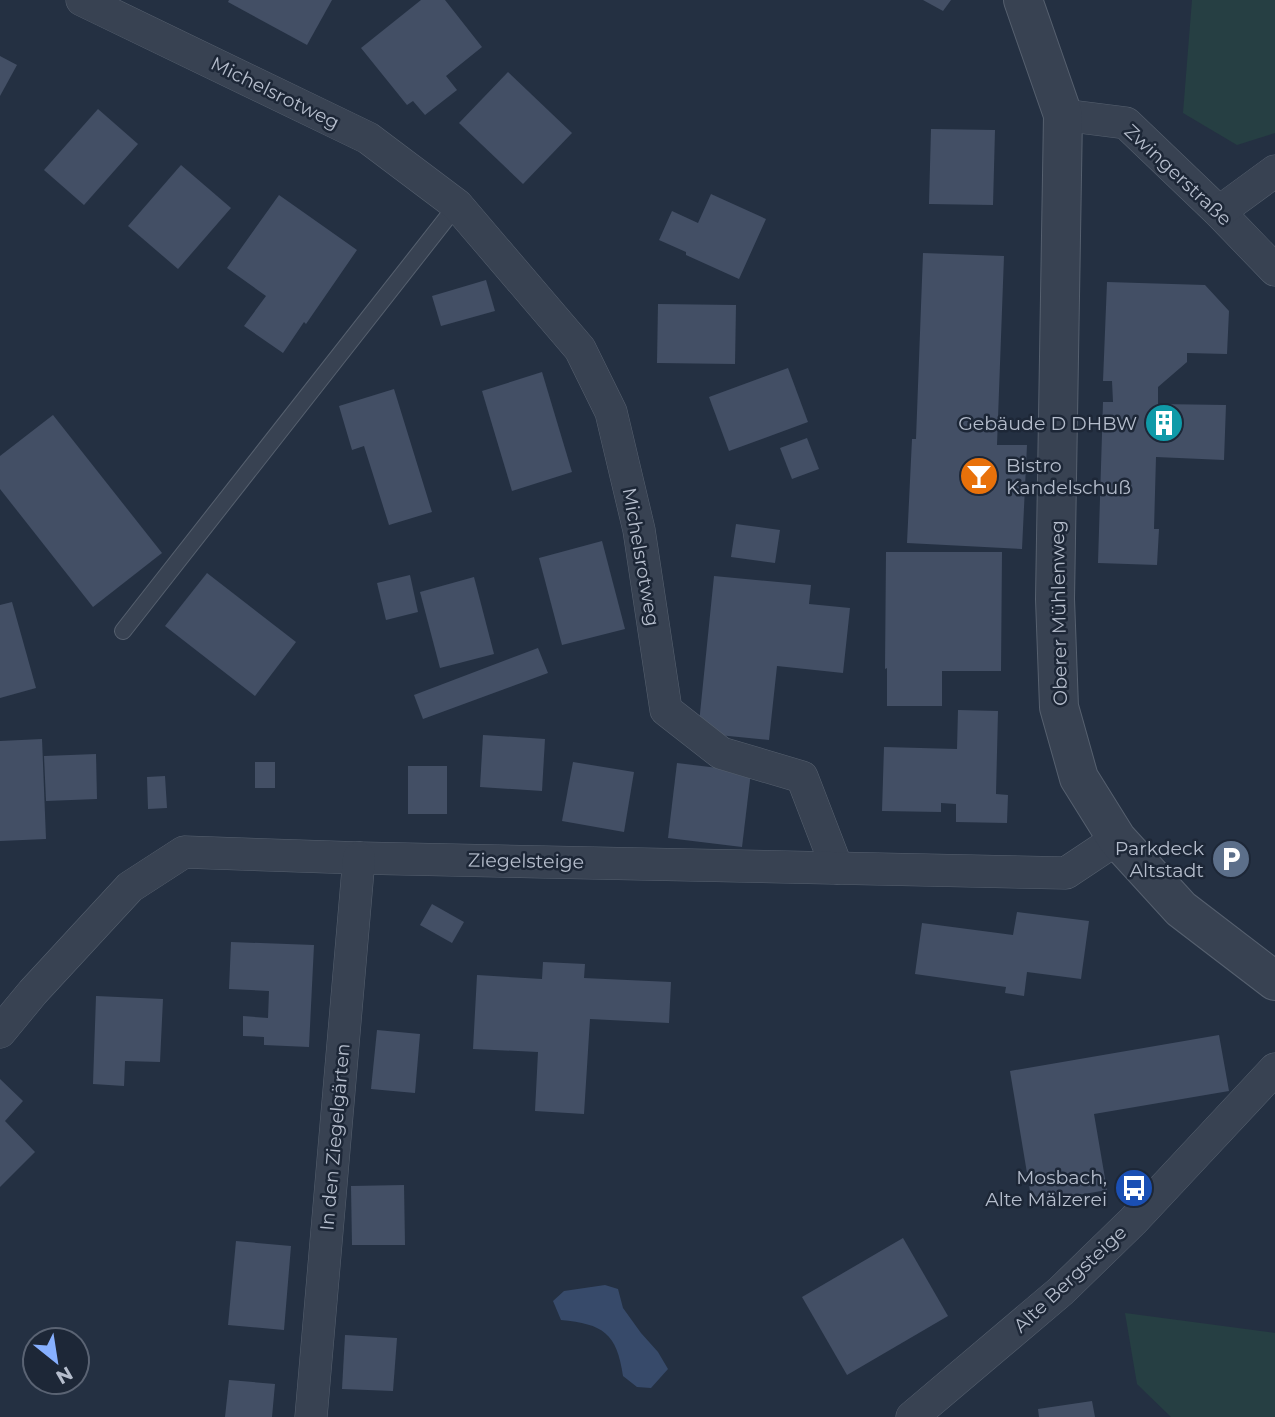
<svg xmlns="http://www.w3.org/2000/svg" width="1275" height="1417" font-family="Montserrat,sans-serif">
<rect width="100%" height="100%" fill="#243042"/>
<g fill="#263f43">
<path d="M1192,0H1275V133L1237,145L1183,113Z"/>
<path d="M1125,1313L1275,1333V1417H1171L1137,1384Z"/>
</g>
<path fill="#374a6a" d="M605,1285L618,1289L623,1308L641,1333L658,1352L668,1369L651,1388L637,1387L623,1376C617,1333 603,1324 561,1320L553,1301L564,1291Z"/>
<g fill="#434f65">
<path d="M229,0H332L307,45L228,2Z"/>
<path d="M421,0H445L482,47L446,76L457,90L425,115L413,101L407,105L361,48Z"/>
<path d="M923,0H951L943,11Z"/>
<path d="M0,56L17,65L0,96Z"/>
<path d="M508,72L572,133L523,184L459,123Z"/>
<path d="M98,109L138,144L84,205L44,170Z"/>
<path d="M931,129L995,130L993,205L929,204Z"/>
<path d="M181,165L231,208L178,269L128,226Z"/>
<path d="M711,194L766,219L739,279L686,255V252L659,240L672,211L698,223Z"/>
<path d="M279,195L357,250L306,324L304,322L283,353L244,326L266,296L227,268Z"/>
<path d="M923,253L1004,256L997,445H1027L1022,549L907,543L912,439H916Z"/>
<path d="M486,280L495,311L441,326L432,296Z"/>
<path d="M1107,282L1205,285L1229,311L1227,354L1187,353V362L1158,387V404L1226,405L1224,460L1156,457L1154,529H1159L1157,565L1098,563L1103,402H1113L1112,381H1103Z"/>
<path d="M658,304L736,305L735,364L657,363Z"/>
<path d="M788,368L808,422L729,451L709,397Z"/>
<path d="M542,372L572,472L512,491L482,391Z"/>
<path d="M394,389L432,512L389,525L364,446L352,450L339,406Z"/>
<path d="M53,415L162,553L93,607L0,489V456Z"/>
<path d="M807,438L819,469L792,479L780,448Z"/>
<path d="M736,524L780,530L775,563L731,557Z"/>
<path d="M602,541L625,629L562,645L539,558Z"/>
<path d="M886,552H1002L1001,671H942V706H887V668L885,669Z"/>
<path d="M207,573L296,642L255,696L165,626Z"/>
<path d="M410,575L418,612L386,620L377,583Z"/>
<path d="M714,576L811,585L809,604L850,608L843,673L777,666L769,740L698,733Z"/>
<path d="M474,577L494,654L440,668L420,592Z"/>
<path d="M12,602L36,688L0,698V605Z"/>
<path d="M538,648L548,673L423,719L414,695Z"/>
<path d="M958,710L998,711L996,794L1008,795L1007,823L956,822V804L941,803V812L882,811L884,747L957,749Z"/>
<path d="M483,735L545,739L542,791L480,787Z"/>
<path d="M42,739L46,839L0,841V741Z"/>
<path d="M96,754L97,799L46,801L44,756Z"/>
<rect x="255" y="762" width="20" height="26"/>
<path d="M573,762L634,772L624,832L562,821Z"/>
<path d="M677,763L751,772L742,847L668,838Z"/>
<rect x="408" y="766" width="39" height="48"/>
<path d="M165,776L167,808L148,809L147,777Z"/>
<path d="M432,904L464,922L452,943L420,925Z"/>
<path d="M1017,912L1089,921L1081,979L1027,972L1024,996L1005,993L1006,987L915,974L922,923L1013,935Z"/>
<path d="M231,942L314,945L309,1047L264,1045V1037L243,1036V1016L268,1018L269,991L229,989Z"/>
<path d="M543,962L585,964L584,978L671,982L669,1023L590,1019L584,1114L535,1111L538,1052L473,1049L477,975L542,979Z"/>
<path d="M96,996L163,999L160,1062L125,1061L124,1086L93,1084Z"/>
<path d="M377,1030L420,1034L415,1093L371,1089Z"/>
<path d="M1219,1035L1229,1091L1094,1114L1107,1190L1032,1203L1010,1071Z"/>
<path d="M0,1079L23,1101L5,1121L35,1152L0,1187Z"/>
<path d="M404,1185L405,1245H352L351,1186Z"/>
<path d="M903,1238L948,1316L847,1375L802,1297Z"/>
<path d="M236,1241L291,1246L284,1330L228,1325Z"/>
<path d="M345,1335L397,1338L393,1391L342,1389Z"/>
<path d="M229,1380L275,1384L272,1417H225Z"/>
<path d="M1092,1401L1095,1417H1039L1038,1409Z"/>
</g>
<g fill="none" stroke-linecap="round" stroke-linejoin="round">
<defs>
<path id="service" d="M123,631L457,205"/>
<g id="minor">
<path d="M82,0L368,138L457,205L580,349L611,412L639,530L666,710L721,753L802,777L837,868"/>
<path d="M1063,115L1126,123L1219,212L1275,270"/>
<path d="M1219,212L1275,171"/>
<path d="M0,1032L33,992L130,887L184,852L359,858L1066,873L1117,839"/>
<path d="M311,1417L359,858"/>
<path d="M912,1417L1061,1291L1133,1221L1275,1069"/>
</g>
<path id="tertiary" d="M1023,0L1063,115L1055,599L1059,707L1079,778L1117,839L1181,909L1275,981"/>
</defs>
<use href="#service" stroke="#56606f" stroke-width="18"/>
<use href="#minor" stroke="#56606f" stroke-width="33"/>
<use href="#tertiary" stroke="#56606f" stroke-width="40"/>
<use href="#service" stroke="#384252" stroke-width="16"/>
<use href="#minor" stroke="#384252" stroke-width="32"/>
<use href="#tertiary" stroke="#384252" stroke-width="38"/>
</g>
<defs>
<symbol id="building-disc" viewBox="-11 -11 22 22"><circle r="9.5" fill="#0f9aa8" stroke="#1d2737"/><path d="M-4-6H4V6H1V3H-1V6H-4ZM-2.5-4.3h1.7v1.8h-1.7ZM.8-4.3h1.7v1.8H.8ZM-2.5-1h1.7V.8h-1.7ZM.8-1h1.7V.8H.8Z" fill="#fff"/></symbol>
<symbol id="bar-disc" viewBox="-11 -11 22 22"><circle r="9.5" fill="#e8710a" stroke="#1d2737"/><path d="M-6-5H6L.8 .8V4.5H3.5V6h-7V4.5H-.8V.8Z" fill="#fff"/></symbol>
<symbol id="parking-disc" viewBox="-11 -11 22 22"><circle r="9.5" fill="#5c6f8a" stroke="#1d2737"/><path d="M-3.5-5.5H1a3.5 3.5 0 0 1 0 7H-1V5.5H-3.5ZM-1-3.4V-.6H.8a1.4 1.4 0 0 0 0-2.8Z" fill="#fff"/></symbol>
<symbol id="bus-disc" viewBox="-11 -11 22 22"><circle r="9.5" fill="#1a4fb4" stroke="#1d2737"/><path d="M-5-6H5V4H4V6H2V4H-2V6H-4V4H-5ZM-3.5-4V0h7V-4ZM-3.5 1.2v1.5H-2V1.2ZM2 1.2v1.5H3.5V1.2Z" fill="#fff"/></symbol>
</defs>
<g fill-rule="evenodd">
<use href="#building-disc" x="1142" y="401" width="44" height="44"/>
<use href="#bar-disc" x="957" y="454" width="44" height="44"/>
<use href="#parking-disc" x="1209" y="837" width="44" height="44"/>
<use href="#bus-disc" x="1112" y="1166" width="44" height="44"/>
</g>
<g text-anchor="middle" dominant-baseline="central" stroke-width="5" stroke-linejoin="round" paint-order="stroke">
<g font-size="19" fill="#b5bdcc" stroke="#1d2737">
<text transform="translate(275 93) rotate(26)">Michelsrotweg</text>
<text transform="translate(1178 175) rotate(43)">Zwingerstraße</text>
<text transform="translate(641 557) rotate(80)">Michelsrotweg</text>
<text transform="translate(1059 613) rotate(-91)">Oberer Mühlenweg</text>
<text transform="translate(526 861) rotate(1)">Ziegelsteige</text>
<text transform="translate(335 1137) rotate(-85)">In den Ziegelgärten</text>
<text transform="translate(1070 1279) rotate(-43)">Alte Bergsteige</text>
</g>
<g font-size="19" fill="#b5bdcc" stroke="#1d2737" text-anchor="end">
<text x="1137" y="423">Gebäude D DHBW</text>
<text x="1006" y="465" text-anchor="start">Bistro<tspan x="1006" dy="22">Kandelschuß</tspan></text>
<text x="1204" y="848">Parkdeck<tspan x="1204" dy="22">Altstadt</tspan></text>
<text x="1107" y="1177">Mosbach,<tspan x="1107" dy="22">Alte Mälzerei</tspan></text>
</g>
</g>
<g transform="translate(56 1361) rotate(150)"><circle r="33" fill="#1d2737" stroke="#5a6373" stroke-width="2"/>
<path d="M0-5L12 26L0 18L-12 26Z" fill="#87b0ff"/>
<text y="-10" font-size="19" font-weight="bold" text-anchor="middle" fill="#b5bdcc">N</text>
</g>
</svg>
